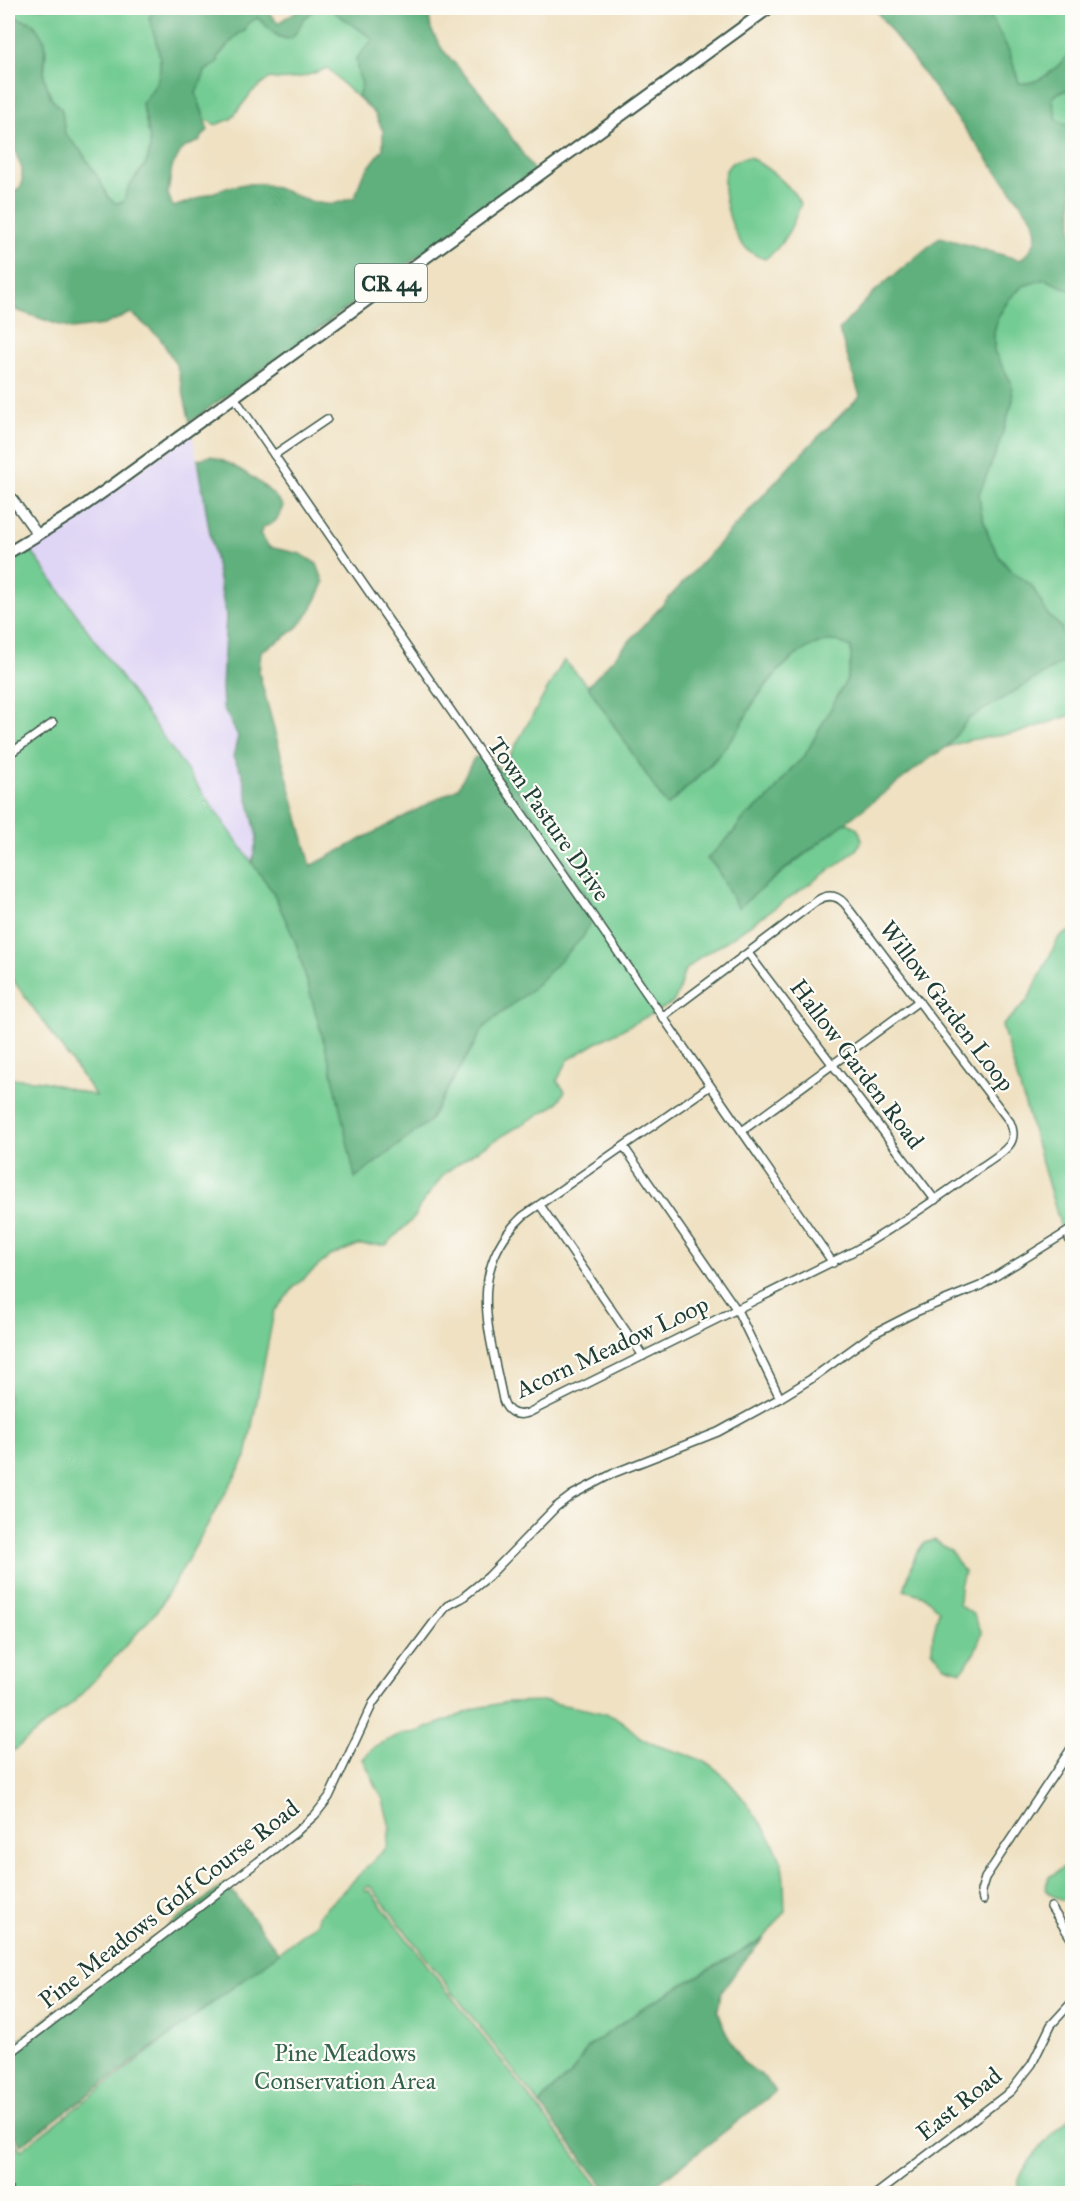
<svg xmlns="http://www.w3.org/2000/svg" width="1080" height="2201" font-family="'IM FELL Great Primer',serif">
<rect width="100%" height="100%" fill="#fdfcf7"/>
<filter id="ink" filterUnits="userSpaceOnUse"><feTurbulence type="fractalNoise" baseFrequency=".0167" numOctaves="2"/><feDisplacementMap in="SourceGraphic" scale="12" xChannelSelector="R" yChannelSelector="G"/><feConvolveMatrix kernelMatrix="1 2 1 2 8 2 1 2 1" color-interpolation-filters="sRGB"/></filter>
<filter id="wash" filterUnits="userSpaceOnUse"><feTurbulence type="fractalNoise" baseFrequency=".008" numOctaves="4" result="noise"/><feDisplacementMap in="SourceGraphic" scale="24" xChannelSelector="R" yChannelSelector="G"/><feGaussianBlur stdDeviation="1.35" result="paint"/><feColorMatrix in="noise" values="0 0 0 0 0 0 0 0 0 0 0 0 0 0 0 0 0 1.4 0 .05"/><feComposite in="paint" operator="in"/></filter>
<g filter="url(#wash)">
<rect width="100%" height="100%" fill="#efe1c2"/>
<path fill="#dfd5f5" d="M192,433L226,616L222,687L223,707L238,736L233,757L242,773L257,837L252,863L28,546L77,516Z"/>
<g fill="#73cc93" stroke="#498464" stroke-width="1.5">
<path d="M8,8H157L149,17C159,54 171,72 142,103L151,145L146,164L136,176L124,203H115L108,197L99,179L81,151L64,134L62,110L51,98L44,77L46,50L33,23L8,15Z"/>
<path d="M986,8H1072V51C1058,67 1041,86 1019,83L1009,51Z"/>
<path d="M315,9H330L373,39L357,59L358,72L362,84L358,97C344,88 339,79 328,68C308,75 291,83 270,78L252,92L231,119L215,125L205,119L196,93L206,70L218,63V57L238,34L245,31L248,23L257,17C264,22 269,29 275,34C296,47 295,29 304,19C307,16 311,13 315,9Z"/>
<path d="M1072,89V128L1057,121L1053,102V97L1060,92Z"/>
<path d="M749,157C770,169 789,183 801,204C792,226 785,245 765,259C755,256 749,252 742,244C731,231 717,182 728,167C733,161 742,158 749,157Z"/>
<path d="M1045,279L1072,291V715L1021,732L969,740L947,747L968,719L1068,659L1061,627L1048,615L1032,586L1011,571L1000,558L989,537L981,512L979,494L997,450L1013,400L1011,382L994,351V332L998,317L1009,299L1023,286Z"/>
<path d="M28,546L273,892L296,943L331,1067L356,1178L429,1121L485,1026L532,989L596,910L514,785L501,771L564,660L588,686L667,806C683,791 700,777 714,761C741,727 783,638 834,641C840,641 845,645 851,648V661L847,679L804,757L791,769L770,797L743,819L733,833L707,859L716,867L738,907L846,822C856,827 860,829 862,841L856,850L840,863L722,944L700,957L684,972L678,993L673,1003L598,1042L568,1060L557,1081L565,1091L557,1104L475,1152L445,1173L419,1207L415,1217L386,1245H358L330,1256L295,1286L274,1312L246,1457L179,1575L157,1611L76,1700L8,1755V1080L11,1078L43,1081L96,1096L8,973V558Z"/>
<path d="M1072,930V1228L1063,1235L1002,1026L1027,1001L1059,937Z"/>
<path d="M934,1540L951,1551L964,1572L960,1586L959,1605L974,1615L982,1633L974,1654L961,1671L945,1666L932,1650L933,1635L939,1610L924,1596L904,1590L915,1556L924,1543Z"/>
<path d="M547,1701C569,1708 593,1708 614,1717C627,1722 635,1736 647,1741C666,1751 688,1752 707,1763C730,1776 776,1839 782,1865C785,1879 784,1896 785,1911L764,1938L651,2003L588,2047L570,2076L555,2086L540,2105L372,1888L368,1886L364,1889L366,1892L369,1890L604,2193H8V2133L21,2150L318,1922V1916L387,1847L390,1827L383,1800L363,1759L375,1746L401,1734L417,1732L478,1708L507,1702Z"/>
<path d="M1072,1862V1902C1062,1899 1051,1898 1045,1889L1049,1877Z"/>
<path d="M1072,2115V2193H1021L1017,2188C1022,2159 1053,2136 1072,2115Z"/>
</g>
<g fill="#5eb07d" stroke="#3e7658" stroke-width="1.5" fill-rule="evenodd">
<path d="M157,8H265L278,23L301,8H428L431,29L442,49L484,97L535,172L190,422L177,366L160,338L131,313L104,325L71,329L16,310L8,298V198L22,185V169L11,141L8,137V15L33,23L45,41L44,77L51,98L62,110L65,134L81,151L99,179L108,197L115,203L124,202C126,184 136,180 145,165C156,147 146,123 142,103C171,72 159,53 149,17ZM315,9H330L373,39L356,59L358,73L362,84L358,97L375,114L383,131V149L362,176L355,197C349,199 343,201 337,203C313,209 286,187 261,184C230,181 202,199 173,207L168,194L172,167L182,149L199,141L208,130L196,93L206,70L218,63V56L238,34L245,31L248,23L257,18C264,22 268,29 275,34C296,47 295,30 304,19C307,16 311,13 315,9Z"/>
<path d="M874,8H986L1009,51L1019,83C1041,86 1058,66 1072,51V89L1060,92L1053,97V102L1057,120L1072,128V291L1045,279L1023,286L1009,299L998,317L994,332V351L1011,382L1013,400L997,450L979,494L981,512L989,537L1000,558L1011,571L1032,586L1048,615L1061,627L1068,659L968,719L947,747L926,761L791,864L738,908L716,867L707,859L733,833L743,819L770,797L791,769L804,757L847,679L851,661V648C845,645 840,641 834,641C804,639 770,677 755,700C748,710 744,722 737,732C717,760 692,783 667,806L588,686L802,453L860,396L839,330L874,292L940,237L1020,260C1035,247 1040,238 1032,218Z"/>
<path d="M211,456C235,464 268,485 283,506C279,518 276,524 263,527L260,534L269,547L301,554L317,564L324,583C307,622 299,631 261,651L259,673L311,866L458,788L474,758L483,755L500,769L514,785L596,910L583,937L532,989L485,1026L429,1121L355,1178L331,1067L296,943L273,892L252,863L257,837L242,773L233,757L238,736L223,707L222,687L226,616L208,523L198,459Z"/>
<path d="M226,1883L279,1953L21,2145L8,2127V2048Z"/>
<path d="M764,1938L739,1967L721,1993L718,2011L726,2033L743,2062L766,2079L775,2092L646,2193H609L540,2105L555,2086L570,2076L588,2047L651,2003Z"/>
</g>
</g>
<g filter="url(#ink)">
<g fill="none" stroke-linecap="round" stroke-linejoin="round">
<defs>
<g id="minor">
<path d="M234,397L833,1263"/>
<path d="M274,455L327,419"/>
<path d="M8,755L53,723"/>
<path d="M748,953L935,1200"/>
<path d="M662,1017L818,900C828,894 837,895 845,904L1010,1122C1013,1129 1015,1136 1010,1144C1003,1154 988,1162 978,1169C937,1199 897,1226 854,1251L528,1413C516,1417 507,1412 503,1400C490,1333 465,1270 523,1216L710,1086"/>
<path d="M742,1131L919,1001"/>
<path d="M624,1147L737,1310L780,1398"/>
<path d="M540,1205L643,1356"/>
<path d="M1072,1230L1069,1238L1072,1248"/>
<path d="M983,1900L981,1891L985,1878L1072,1747"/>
<path d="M1051,1907L1072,1940"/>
<path d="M8,2055L295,1833L315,1815L329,1797L373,1703L437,1618L447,1606L462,1598L488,1577L556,1507L572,1495L614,1473L718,1432L780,1398L811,1379L873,1334L918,1311L980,1286L1072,1229"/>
<path d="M8,2189L11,2194"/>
<path d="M876,2194L1011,2091L1032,2064L1051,2025L1072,2002"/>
</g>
<path id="tertiary" d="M8,493L38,535"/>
<path id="primary" d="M8,553L75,512L113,485L769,8"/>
</defs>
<use href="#minor" stroke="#3e5649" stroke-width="10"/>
<use href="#tertiary" stroke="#3e5649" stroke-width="12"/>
<use href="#primary" stroke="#3e5649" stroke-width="14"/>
<use href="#minor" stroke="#fff" stroke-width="7"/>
<use href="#tertiary" stroke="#fff" stroke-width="9"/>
<use href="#primary" stroke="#fff" stroke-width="10"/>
</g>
</g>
<g text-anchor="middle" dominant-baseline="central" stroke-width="4.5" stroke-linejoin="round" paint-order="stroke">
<rect fill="#fdfcf7" stroke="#62766e" stroke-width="1.5" x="355" y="264" width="72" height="38" rx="4.5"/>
<g font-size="22" font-weight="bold" fill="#1f3d34">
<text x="391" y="283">CR 44</text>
</g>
<g font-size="24" fill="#1f3d34" stroke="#fdfcf7">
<text transform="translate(549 819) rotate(55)">Town Pasture Drive</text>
<text transform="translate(947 1006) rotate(53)">Willow Garden Loop</text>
<text transform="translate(857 1064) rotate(53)">Hallow Garden Road</text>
<text transform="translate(612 1347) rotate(-25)">Acorn Meadow Loop</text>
<text transform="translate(169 1904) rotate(-38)">Pine Meadows Golf Course Road</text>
<text transform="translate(959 2104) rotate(-39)">East Road</text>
</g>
<g font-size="24" fill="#34614c" stroke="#fdfcf7">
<text x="345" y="2053">Pine Meadows<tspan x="345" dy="28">Conservation Area</tspan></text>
</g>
</g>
<rect width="1080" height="2201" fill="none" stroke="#fdfcf7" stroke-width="30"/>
</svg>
